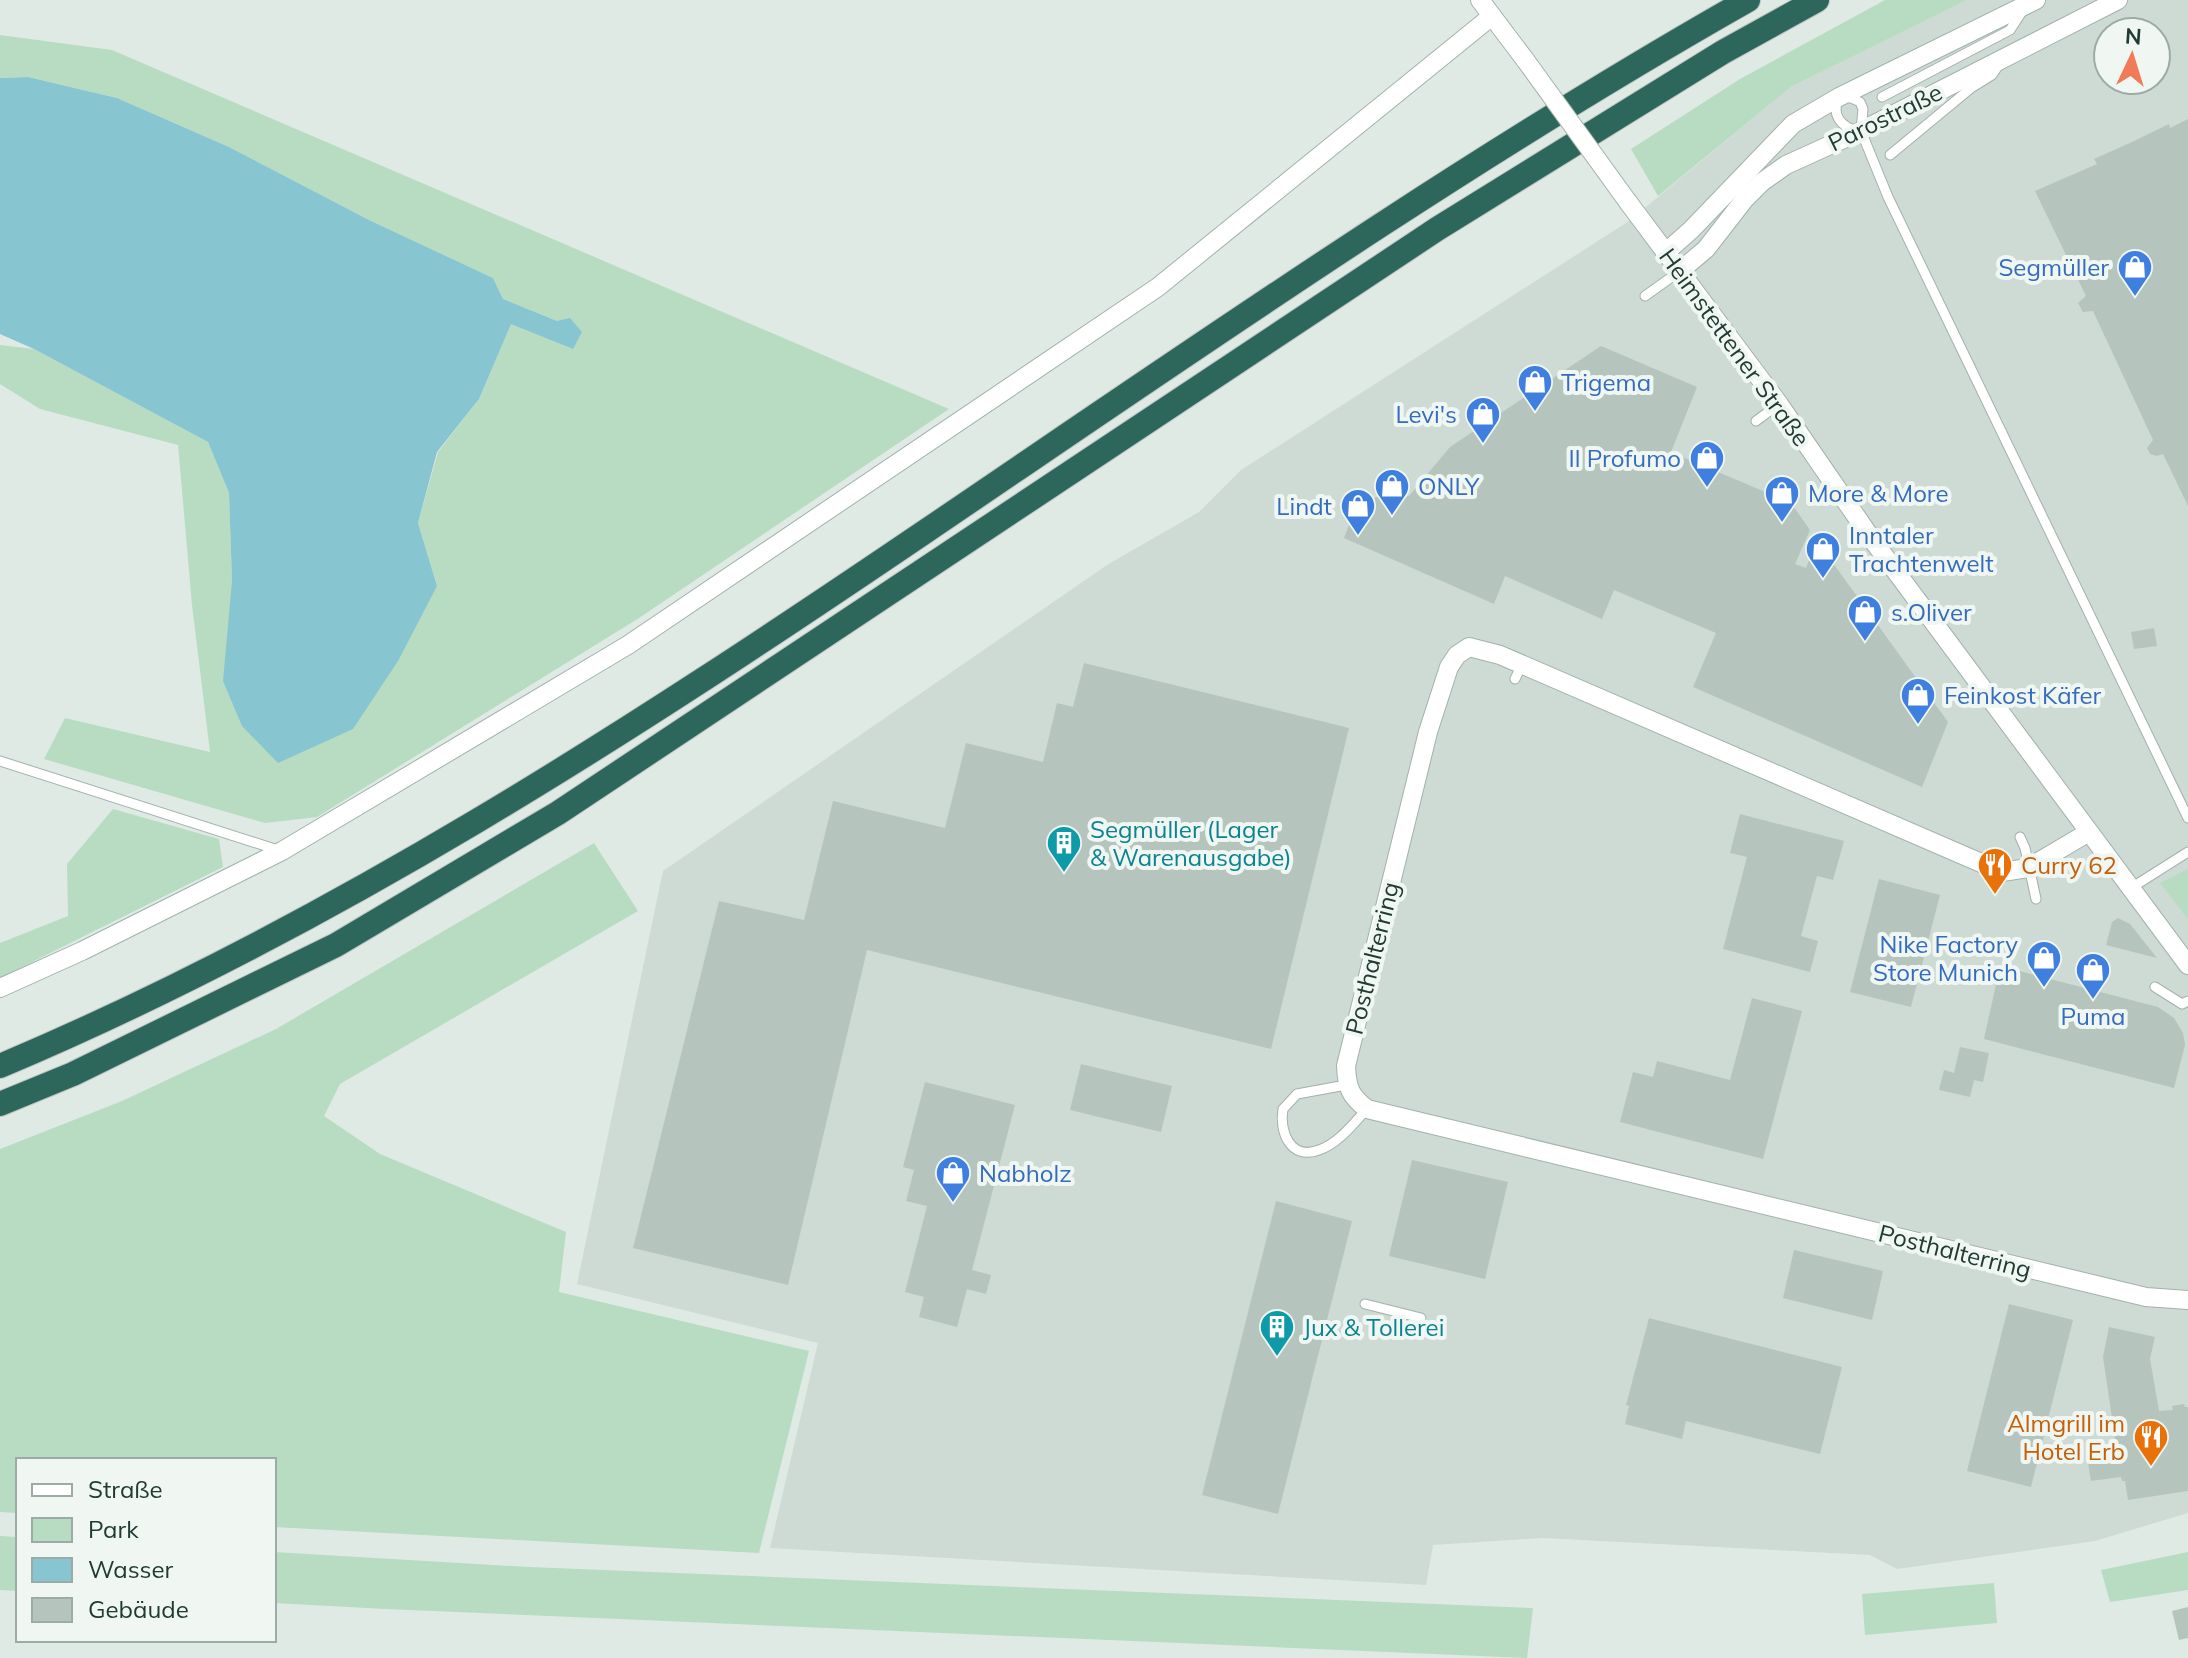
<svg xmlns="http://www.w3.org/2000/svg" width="2188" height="1658" font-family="Mulish,sans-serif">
<rect width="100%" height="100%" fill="#dfeae5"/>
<path fill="#cedad4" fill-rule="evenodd" d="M1967,0H2188V1513L2095,1541L1897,1569L1870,1555L1543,1538L1433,1545L1426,1585L770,1548L818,1343L577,1284L663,871L1107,565L1199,512L1241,470L1629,221L1791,87ZM2108,32H2156V80H2108Z"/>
<g fill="#b8dcc1">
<path d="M1885,0H1967L1791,87L1658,196L1631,149L1740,79Z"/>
<path d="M0,35L112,50L949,409L639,618L317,817L265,823L44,759L65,718L210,752L192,605L178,445L40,409L0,384V345L34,349L208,442L229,493L232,581L437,586L418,523L438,452L479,399L511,323L573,349L557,321L503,299L493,278L369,220L229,147L117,98L28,77L0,78Z"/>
<path d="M113,809L219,839L223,867L0,978V943L68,916L67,864Z"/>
<path d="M594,843L638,911L340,1084L324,1116L380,1154L566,1232L559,1292L809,1351L759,1553L274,1527V1460H18V1513L0,1512V1149L122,1101L276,1029Z"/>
<path d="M2188,869V919L2160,883Z"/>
<path d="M0,1536L18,1537V1591L0,1590Z"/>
<path d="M274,1552L529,1567L1533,1608L1527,1658L385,1609L274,1603Z"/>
<path d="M2188,1552V1590L2110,1602L2101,1570Z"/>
<path d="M1994,1583L1997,1623L1865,1635L1862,1594Z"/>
</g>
<path fill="#87c5d0" d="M28,77L117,98L229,147L369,220L493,278L503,299L557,321L570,318L582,332L573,349L511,324L479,399L437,452L418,523L437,586L398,661L353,729L278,763L242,726L223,681L232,581L229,493L208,442L34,349L0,334V78Z"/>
<g fill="#b5c5be">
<path d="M2188,119V506L2163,454L2157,456L2150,454L2147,448L2153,440L2093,311L2083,312L2078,303L2086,296L2035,191L2097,164L2094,159L2132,142L2169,124L2170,128Z"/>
<path d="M1601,346L1697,387L1671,452L1791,503L1810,530L1795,564L1806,568L1817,541L1948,722L1922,787L1693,687L1716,633L1614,590L1602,619L1505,576L1494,604L1344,538L1354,512L1381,494L1409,496L1450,447Z"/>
<path d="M2154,628L2157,646L2134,649L2131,632Z"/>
<path d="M1084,663L1349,728L1271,1049L867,950L788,1285L633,1248L719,901L804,920L833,801L945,828L966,743L1043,762L1057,703L1073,707Z"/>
<path d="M1740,814L1844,841L1833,880L1817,876L1801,936L1818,941L1810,972L1723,949L1747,857L1730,853Z"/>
<path d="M1879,879L1940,895L1911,1007L1850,992Z"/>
<path d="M2118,918L2130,924L2157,958L2106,945L2112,922Z"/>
<path d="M2000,966L2158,1007L2174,1018L2183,1033L2185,1045L2174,1088L1984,1039Z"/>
<path d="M1752,998L1802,1011L1763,1159L1620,1122L1633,1072L1653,1077L1657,1061L1730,1080Z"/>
<path d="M1960,1047L1989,1053L1983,1082L1974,1080L1970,1097L1939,1090L1944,1070L1954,1073Z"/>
<path d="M1081,1064L1172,1086L1161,1132L1070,1110Z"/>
<path d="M925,1082L1015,1105L972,1270L991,1275L986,1294L967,1289L957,1327L919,1317L924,1297L905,1292L927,1206L906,1201L914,1170L903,1167Z"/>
<path d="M1412,1160L1508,1182L1485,1279L1389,1256Z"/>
<path d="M1276,1201L1352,1221L1278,1514L1202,1495Z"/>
<path d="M1794,1250L1883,1271L1872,1320L1783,1298Z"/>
<path d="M2009,1304L2073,1320L2031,1487L1967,1471Z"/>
<path d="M1649,1318L1842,1367L1820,1454L1686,1421L1682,1439L1625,1424L1629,1406L1626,1405Z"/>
<path d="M2109,1327L2155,1337L2150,1359L2159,1411L2173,1410L2172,1406L2184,1404L2185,1407H2188V1491L2128,1500L2125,1481H2122L2121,1477L2091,1481L2087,1456L2117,1452L2103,1357Z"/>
<path d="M2188,1607V1638L2179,1640L2172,1611Z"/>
</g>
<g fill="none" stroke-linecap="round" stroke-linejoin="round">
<defs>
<g id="lane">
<path d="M1882,97L2010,30L2023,10"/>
<path d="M1858,131C1840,127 1831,114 1839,97L1851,98L1860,102L1863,109L1861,131L1888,197L2188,818"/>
<path d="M1890,155L1971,88L1992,75L1998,66"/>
<path d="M1645,296L1680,271"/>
<path d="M1756,421L1779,404"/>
<path d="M1515,679L1522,664"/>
<path d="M0,761L278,850"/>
<path d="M2020,837L2025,848L2036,899"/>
<path d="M2131,888L2188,852"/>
<path d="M2155,987L2182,1004L2188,1001"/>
<path d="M1346,1085L1297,1094L1283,1109C1279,1131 1290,1161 1319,1150C1339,1143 1353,1124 1367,1109"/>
<path d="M1365,1304L1421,1318"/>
</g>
<g id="street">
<path d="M1480,0L1526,61"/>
<path d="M1628,202L1779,404L1871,538L2188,965"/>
<path d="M1665,253L1691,230L1793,124L1839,97L2036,0"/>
<path d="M1680,271L1706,249L1744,200L1762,182L1786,165L1861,131L2118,0"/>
<path d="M2089,832L2028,868L2002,872L1500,655L1469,647L1457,655L1449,667L1428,732L1346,1066C1347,1088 1350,1096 1367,1109L2146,1297L2188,1300"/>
<path d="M0,988L82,951L282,851L628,645L1158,287L1492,16"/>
</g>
<g id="highway">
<path d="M0,1066C330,927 631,731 926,531C1196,348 1464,161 1748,0"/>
<path d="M0,1104L73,1074L336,945L558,813L1437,229L1723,52L1817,0"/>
</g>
</defs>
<use href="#lane" stroke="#a2b2ac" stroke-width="11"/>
<use href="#street" stroke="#a2b2ac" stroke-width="20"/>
<use href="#highway" stroke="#bcc4c2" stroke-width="26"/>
<use href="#lane" stroke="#fff" stroke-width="9"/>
<use href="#street" stroke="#fff" stroke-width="18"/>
<use href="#highway" stroke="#2d665a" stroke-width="24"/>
<defs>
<path id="street-bridge" d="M1526,61L1628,202"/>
</defs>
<use href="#street-bridge" stroke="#a2b2ac" stroke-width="20" stroke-linecap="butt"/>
<use href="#street-bridge" stroke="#fff" stroke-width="18"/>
</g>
<defs>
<symbol id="shop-pin" viewBox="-11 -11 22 30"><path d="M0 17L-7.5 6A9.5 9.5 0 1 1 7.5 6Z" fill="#3f7fe0" stroke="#f0f7f3"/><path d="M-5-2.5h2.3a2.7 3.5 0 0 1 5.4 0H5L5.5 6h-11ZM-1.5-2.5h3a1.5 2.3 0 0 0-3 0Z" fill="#fff"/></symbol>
<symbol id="building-pin" viewBox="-11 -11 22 30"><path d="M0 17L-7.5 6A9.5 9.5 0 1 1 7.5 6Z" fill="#0f9aa8" stroke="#f0f7f3"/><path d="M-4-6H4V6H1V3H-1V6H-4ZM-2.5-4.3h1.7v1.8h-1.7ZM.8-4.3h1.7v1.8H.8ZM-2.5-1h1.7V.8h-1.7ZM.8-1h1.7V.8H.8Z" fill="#fff"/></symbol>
<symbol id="restaurant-pin" viewBox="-11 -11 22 30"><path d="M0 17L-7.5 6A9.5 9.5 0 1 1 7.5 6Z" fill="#e8710a" stroke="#f0f7f3"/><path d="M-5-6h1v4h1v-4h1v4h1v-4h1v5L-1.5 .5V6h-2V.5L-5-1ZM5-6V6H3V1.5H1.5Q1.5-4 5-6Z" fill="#fff"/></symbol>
</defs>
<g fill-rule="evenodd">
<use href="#shop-pin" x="2115" y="247" width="40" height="54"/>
<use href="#shop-pin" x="1515" y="362" width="40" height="54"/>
<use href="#shop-pin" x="1463" y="394" width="40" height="54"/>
<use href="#shop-pin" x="1687" y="438" width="40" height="54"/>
<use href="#shop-pin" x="1372" y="466" width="40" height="54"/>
<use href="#shop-pin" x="1762" y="473" width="40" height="54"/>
<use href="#shop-pin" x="1338" y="486" width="40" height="54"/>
<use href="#shop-pin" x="1803" y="529" width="40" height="54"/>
<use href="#shop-pin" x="1845" y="592" width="40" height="54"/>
<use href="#shop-pin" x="1898" y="675" width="40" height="54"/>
<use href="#building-pin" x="1044" y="823" width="40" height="54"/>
<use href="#restaurant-pin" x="1975" y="845" width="40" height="54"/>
<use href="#shop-pin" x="2024" y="938" width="40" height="54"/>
<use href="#shop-pin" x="2073" y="950" width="40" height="54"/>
<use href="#shop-pin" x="933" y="1153" width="40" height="54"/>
<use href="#building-pin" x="1257" y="1307" width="40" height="54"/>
<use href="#restaurant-pin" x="2131" y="1417" width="40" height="54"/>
</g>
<g text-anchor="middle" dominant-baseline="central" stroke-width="8" stroke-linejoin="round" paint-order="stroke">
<g font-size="24" fill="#213a33" stroke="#f0f7f3">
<text transform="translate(1885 117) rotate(-26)">Parostraße</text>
<text transform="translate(1735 347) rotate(54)">Heimstettener Straße</text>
<text transform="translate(1372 958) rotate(-76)">Posthalterring</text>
<text transform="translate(1955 1251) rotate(14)">Posthalterring</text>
</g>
<g font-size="24" fill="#366cbe" stroke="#f0f7f3" text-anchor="start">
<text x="2109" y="267" text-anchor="end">Segmüller</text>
<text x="1561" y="382">Trigema</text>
<text x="1457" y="414" text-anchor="end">Levi's</text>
<text x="1681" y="458" text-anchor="end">Il Profumo</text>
<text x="1418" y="486">ONLY</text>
<text x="1808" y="493">More &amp; More</text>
<text x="1332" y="506" text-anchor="end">Lindt</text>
<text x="1849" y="535">Inntaler<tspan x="1849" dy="28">Trachtenwelt</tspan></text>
<text x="1891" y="612">s.Oliver</text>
<text x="1944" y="695">Feinkost Käfer</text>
<text x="2018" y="944" text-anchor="end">Nike Factory<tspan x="2018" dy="28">Store Munich</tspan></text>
<text x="2093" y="1016" text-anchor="middle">Puma</text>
<text x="979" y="1173">Nabholz</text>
</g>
<g font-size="24" fill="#0d838f" stroke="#f0f7f3" text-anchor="start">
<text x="1090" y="829">Segmüller (Lager<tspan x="1090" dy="28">&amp; Warenausgabe)</tspan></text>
<text x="1303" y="1327">Jux &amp; Tollerei</text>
</g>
<g font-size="24" fill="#c56008" stroke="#f0f7f3" text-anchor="start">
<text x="2021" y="865">Curry 62</text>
<text x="2125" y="1423" text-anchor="end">Almgrill im<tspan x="2125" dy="28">Hotel Erb</tspan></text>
</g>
</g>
<rect x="16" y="1458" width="260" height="184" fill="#f0f7f3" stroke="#9daba6" stroke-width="2"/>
<rect x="32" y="1484" width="40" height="12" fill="#ffffff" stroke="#9daba6" stroke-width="2"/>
<text x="88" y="1498" font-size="24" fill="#213a33">Straße</text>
<rect x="32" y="1518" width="40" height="24" fill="#b8dcc1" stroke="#9daba6" stroke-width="2"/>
<text x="88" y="1538" font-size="24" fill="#213a33">Park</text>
<rect x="32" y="1558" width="40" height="24" fill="#87c5d0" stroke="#9daba6" stroke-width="2"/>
<text x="88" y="1578" font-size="24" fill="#213a33">Wasser</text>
<rect x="32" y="1598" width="40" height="24" fill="#b5c5be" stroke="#9daba6" stroke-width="2"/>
<text x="88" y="1618" font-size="24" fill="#213a33">Gebäude</text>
<g transform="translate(2132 56) rotate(4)"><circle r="38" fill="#f0f7f3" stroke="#9daba6" stroke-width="2"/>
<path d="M0-6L14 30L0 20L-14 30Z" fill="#f07b58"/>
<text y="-12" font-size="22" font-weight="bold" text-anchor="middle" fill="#213a33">N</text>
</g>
</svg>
